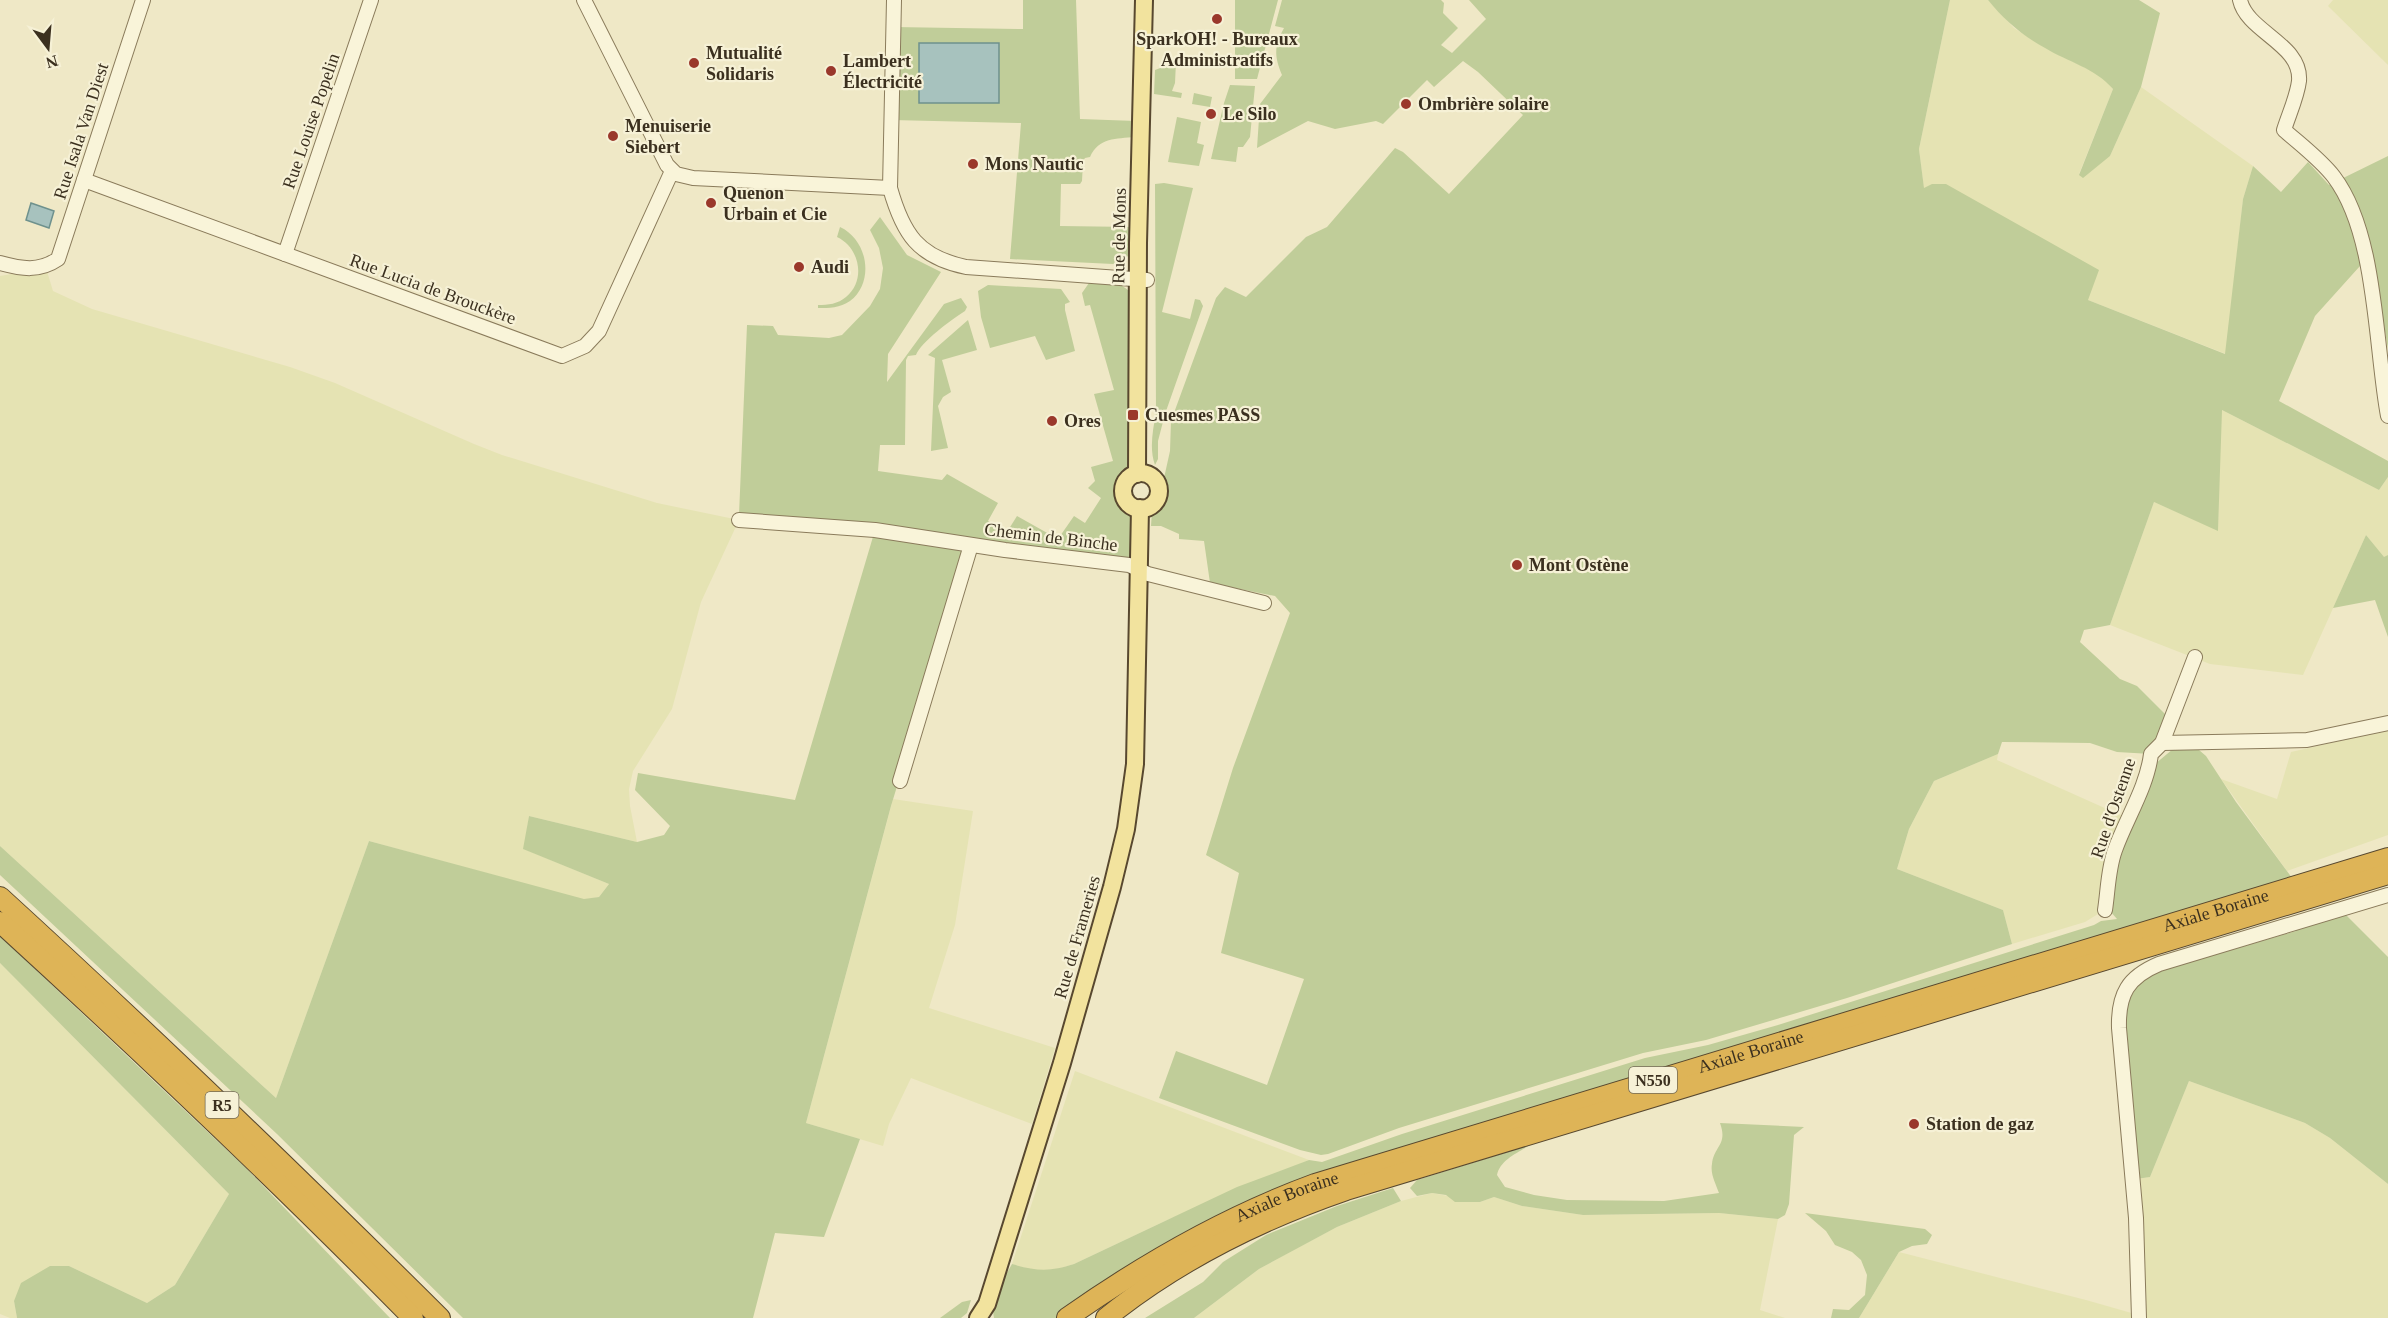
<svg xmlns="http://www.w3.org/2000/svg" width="2388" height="1318" font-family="Georgia,serif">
<rect width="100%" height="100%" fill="#efe8c6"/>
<g fill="#e5e3b3">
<path d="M1950,0H1988L2014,28L2045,48L2102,76L2113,89L2079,174L2110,156L2141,87L2253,166L2243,199L2226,354L2088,300L1924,189L1919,149Z"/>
<path d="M2333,0H2388V65L2328,6Z"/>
<path d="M46,268L53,291L92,309L290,367L335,383L474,444L502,455L657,503L739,520L701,602L672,709L633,771L629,789L630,806L637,842L529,816L524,849L609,884L599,897L584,900L369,841L276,1098L0,846V276Z"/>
<path d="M2220,409L2379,490L2388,477V555L2384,558L2366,535L2303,675L2210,664L2110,625L2154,502L2218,530Z"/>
<path d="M2388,730V835L2287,871L2221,779L2277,799L2291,752Z"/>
<path d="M1998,754L1997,760L2127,818L2102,909L2098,914L2085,922L2012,944L2003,910L1897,869L1909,829L1934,781Z"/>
<path d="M893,799L973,811L955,925L929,1008L1055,1048L1032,1124L911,1078L889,1124L883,1146L806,1123Z"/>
<path d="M0,963L229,1194L175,1285L147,1303L69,1266L14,1301L17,1318H10L0,1314Z"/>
<path d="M1075,1071L1309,1160L1165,1221L1074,1264L1058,1269L1034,1271L1012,1264Z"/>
<path d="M2189,1081L2305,1123L2330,1138L2388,1184V1318H2145L2136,1179L2150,1177Z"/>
<path d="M1432,1193L1480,1202L1494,1197L1522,1206L1583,1215L1719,1213L1778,1219L1760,1310L1785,1318H1194L1259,1269L1299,1247L1337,1227L1401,1201Z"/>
<path d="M1899,1252L2086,1300L2135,1314V1318H1859Z"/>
</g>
<g fill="#c0cd99">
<path d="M1023,0H1076L1080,119L1136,121L1135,137C1116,139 1099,137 1090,157L1085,158L1083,161L1082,181L1080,184H1061L1060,226L1133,227V250L1126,258L1113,264L1010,259L1021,123L892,120L894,27L1023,29Z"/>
<path d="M1235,0H1278L1257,79H1235Z"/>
<path d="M1282,0H1441L1444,3L1443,13L1458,28L1441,45L1452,53L1486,19L1469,0H1950L1919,149L1924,188L1932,184H1946L2099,270L2088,300L2225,354L2243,199L2253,166L2281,192L2308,162L2329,185L2388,156V349L2373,260L2360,266L2315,316L2279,401L2388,461V477L2379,490L2222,410L2218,531L2154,502L2110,625L2084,630L2080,642L2120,679L2137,686L2171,720L2151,754L2117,752L2090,743L2002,742L1998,754L1934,781L1909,829L1897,869L2003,910L2012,944L1847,998L1706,1040L1643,1053L1399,1128L1328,1154L1321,1155L1300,1150L1159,1098L1176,1051L1267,1085L1304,979L1221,953L1239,873L1206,855L1233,768L1290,613L1275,596L1210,583L1204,541L1179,539V534L1161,526H1151L1152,511L1161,501L1165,491L1164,478L1170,451L1171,421L1216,298L1225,287L1246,297L1306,237L1327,227L1395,148L1403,152L1449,194L1523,115L1478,72L1463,61L1434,87L1427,80L1383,124L1376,121L1335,129L1308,121L1257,148L1260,104L1282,75C1274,56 1274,46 1284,28L1275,26Z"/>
<path d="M1988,0H2139L2160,13L2141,87L2110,156L2083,178L2079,175L2113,89C2095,68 2068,62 2045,48C2023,36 2004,20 1988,0Z"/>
<path d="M1176,62L1175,83L1172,91L1182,93L1181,98L1154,94L1155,70Z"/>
<path d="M1230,85L1255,86L1250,137L1243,147H1238L1236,162L1211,159L1224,103Z"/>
<path d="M1194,93L1212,97L1210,107L1192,104Z"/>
<path d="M1177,117L1201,122L1197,143L1204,145L1199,166L1168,162Z"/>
<path d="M1164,183L1193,188L1162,312L1190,319L1195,299L1200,300L1203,306L1165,414L1158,441V459L1155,465C1149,449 1153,429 1156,413L1155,184Z"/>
<path d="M880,217L907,255L941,272L888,354L887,382L944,304L961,298L967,307L965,311C952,319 921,342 916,355L908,356L906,360L905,445H880L878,471L942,480L947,474L998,503L988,521L1007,532L1017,516L1058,539L1074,516L1085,523L1101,498L1088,488L1095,481L1091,467L1113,461L1094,394L1114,390L1090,305L1085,306L1082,293L1089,283C1105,281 1121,281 1132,294L1129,467C1107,497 1126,493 1131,520C1133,531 1131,544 1131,555L1129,559L739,515L747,325L773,326L778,335L829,338L842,335L870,306L880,289L883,268L879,248L870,230Z"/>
<path d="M840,227C868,240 875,282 850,301C840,308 829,308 818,308V305C828,305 838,304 846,297C867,280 859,247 837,237Z"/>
<path d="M988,285L1061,289L1070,302L1065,304V310L1075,351L1046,360L1035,336L990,348L981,317L978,291Z"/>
<path d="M968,320L977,350L942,360L951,392L943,397L938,406L948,448L931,451L935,358L928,355Z"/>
<path d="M875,530L971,545L891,806L806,1123L860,1139L824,1237L775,1233L753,1318H463L277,1134L0,875V846L276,1098L369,841L584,899L599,897L609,884L523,849L529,816L637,842L664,835L670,826L635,790L638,773L795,800Z"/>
<path d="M2366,535L2384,557L2388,555V637L2375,600L2333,608Z"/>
<path d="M2189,748L2199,750L2206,756L2236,802L2298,886L1342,1174L1099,1288L1056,1318H994C990,1299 1003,1280 1012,1264C1036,1271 1050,1272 1074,1264L1237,1187L1309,1160L1322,1162L1402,1134L1645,1058L1708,1045L1778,1025L2094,925L2101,921L2117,919L2110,911L2109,883L2155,764L2173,749Z"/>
<path d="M2340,909L2388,957V1184L2330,1138L2305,1123L2189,1081L2150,1177L2136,1179L2128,1097L2132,1093L2129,1060L2124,1054C2124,1012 2116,996 2157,972L2296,931L2286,926Z"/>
<path d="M0,936L246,1168L390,1318H17L14,1301L21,1283L50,1266H69L147,1303L175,1285L229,1194L0,963Z"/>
<path d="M1720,1123L1804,1127L1794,1135L1789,1204L1785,1215L1778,1219L1719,1213L1583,1215L1522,1206L1494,1197L1480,1202H1455L1446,1195L1432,1193L1417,1196L1410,1188L1417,1180L1530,1145C1517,1153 1500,1160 1497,1175L1505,1187L1534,1195L1567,1200L1664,1201L1719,1193C1716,1184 1710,1174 1712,1164C1714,1146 1728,1145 1720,1123Z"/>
<path d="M1393,1188L1401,1201L1337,1227L1259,1269L1194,1318H1145L1203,1282L1223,1262L1266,1235L1337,1206Z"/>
<path d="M1805,1213L1925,1229L1932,1235L1927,1244L1912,1246L1899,1252L1859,1318H1831L1833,1309L1849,1310L1865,1295L1867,1275L1861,1260L1852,1252L1835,1245L1826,1231Z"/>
<path d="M971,1300L967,1313L961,1318H940L962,1302Z"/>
</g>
<g fill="#a7c2be" stroke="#6e918d" stroke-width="1.5">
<rect x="919" y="43" width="80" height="60"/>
<path d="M31,203L54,211L49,228L26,220Z"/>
</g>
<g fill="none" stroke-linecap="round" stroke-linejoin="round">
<defs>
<g id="minor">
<path d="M584,0L667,165L676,174L693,178L890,188"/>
<path d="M894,0L890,188C903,234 918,257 966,267L1147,280"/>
<path d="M2240,0C2247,32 2302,44 2299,81C2297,97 2289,114 2284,130C2301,145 2321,160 2334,177C2377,234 2375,346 2388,416"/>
<path d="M84,180L562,356L585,346L599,331L672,171"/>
<path d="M285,254L371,0"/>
<path d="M0,263C22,269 39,272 58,259L143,0"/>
<path d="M739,520L875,530L1005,550L1129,565L1148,574L1264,603"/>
<path d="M2162,743L2307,740L2388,723"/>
<path d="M900,781L971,545"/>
<path d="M2105,910C2108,891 2108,869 2115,850C2126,819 2147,787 2151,754L2162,743L2195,657"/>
<path d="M2139,1318L2136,1218L2119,1028C2118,994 2128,977 2159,964L2388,895"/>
</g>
<g id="major">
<circle cx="1141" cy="491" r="18"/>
<path d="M1137,474L1138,243L1144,0"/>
<path d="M978,1318L987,1304L1062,1063L1112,887L1126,829L1135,764L1140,508"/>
</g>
<g id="highway">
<path d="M0,897C150,1034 296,1175 440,1318"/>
<path d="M0,922C141,1051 279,1182 413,1318"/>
<path id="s1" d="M1067,1318C1145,1263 1225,1217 1315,1184L2388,858"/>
<path d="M1106,1318C1178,1260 1259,1220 1346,1190L2388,874"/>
</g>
</defs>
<use href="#minor" stroke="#8a7b5b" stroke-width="16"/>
<use href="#major" stroke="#58482f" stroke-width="20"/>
<use href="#highway" stroke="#58482f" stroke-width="22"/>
<use href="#minor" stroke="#f9f4d9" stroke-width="14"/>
<use href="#major" stroke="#f2e39e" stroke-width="16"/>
<use href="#highway" stroke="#deb457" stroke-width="20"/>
</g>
<g fill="#9a382b" stroke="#f6f1d6" stroke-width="2">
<circle cx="1217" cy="19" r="6"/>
<circle cx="694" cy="63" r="6"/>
<circle cx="831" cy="71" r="6"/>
<circle cx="1406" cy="104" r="6"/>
<circle cx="1211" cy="114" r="6"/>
<circle cx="613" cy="136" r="6"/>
<circle cx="973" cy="164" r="6"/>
<circle cx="711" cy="203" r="6"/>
<circle cx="799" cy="267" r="6"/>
<rect x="1127" y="409" width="12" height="12" rx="3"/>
<circle cx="1052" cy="421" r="6"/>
<circle cx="1517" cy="565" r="6"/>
<circle cx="1914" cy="1124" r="6"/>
</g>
<g text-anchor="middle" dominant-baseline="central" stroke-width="4.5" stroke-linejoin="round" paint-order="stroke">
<g fill="#f6f1d6" stroke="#736a56" stroke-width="1.5">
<rect x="1629" y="1067" width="48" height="26" rx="4.5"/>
<rect x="205.5" y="1092" width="33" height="26" rx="4.5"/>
</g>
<g font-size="16" font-weight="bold" fill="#3b301f">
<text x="1653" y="1080">N550</text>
<text x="222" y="1105">R5</text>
</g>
<g font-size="18" font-weight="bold" fill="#3b301f" stroke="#f6f1d6" text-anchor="start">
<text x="1217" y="39" text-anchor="middle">SparkOH! - Bureaux<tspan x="1217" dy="21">Administratifs</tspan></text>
<text x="706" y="53">Mutualité<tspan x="706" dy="21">Solidaris</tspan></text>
<text x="843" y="61">Lambert<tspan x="843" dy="21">Électricité</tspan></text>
<text x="1418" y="104">Ombrière solaire</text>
<text x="1223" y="114">Le Silo</text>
<text x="625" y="126">Menuiserie<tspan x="625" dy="21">Siebert</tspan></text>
<text x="985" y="164">Mons Nautic</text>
<text x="723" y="193">Quenon<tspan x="723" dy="21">Urbain et Cie</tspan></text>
<text x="811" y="267">Audi</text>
<text x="1145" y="415">Cuesmes PASS</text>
<text x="1064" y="421">Ores</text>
<text x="1529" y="565">Mont Ostène</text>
<text x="1926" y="1124">Station de gaz</text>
</g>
<g font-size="18" fill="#3b301f" stroke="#f6f1d6">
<text transform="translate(311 121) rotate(-71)">Rue Louise Popelin</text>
<text transform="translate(81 131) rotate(-72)">Rue Isala Van Diest</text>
<text transform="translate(1119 236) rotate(-89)">Rue de Mons</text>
<text transform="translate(433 289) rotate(20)">Rue Lucia de Brouckère</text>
<text transform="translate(1051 537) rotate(7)">Chemin de Binche</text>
<text transform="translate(2113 808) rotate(-71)">Rue d'Ostenne</text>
<text stroke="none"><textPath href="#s1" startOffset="1224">Axiale Boraine</textPath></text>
<text transform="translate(1077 937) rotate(-74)">Rue de Frameries</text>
<text stroke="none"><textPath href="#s1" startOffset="738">Axiale Boraine</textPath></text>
<text stroke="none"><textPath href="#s1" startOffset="252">Axiale Boraine</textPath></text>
</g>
</g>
<g transform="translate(48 48) rotate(164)" stroke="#f6f1d6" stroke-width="4.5" paint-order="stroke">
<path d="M0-4.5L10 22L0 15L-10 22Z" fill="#3b301f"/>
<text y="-9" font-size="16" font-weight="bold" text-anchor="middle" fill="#3b301f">N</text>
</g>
</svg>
